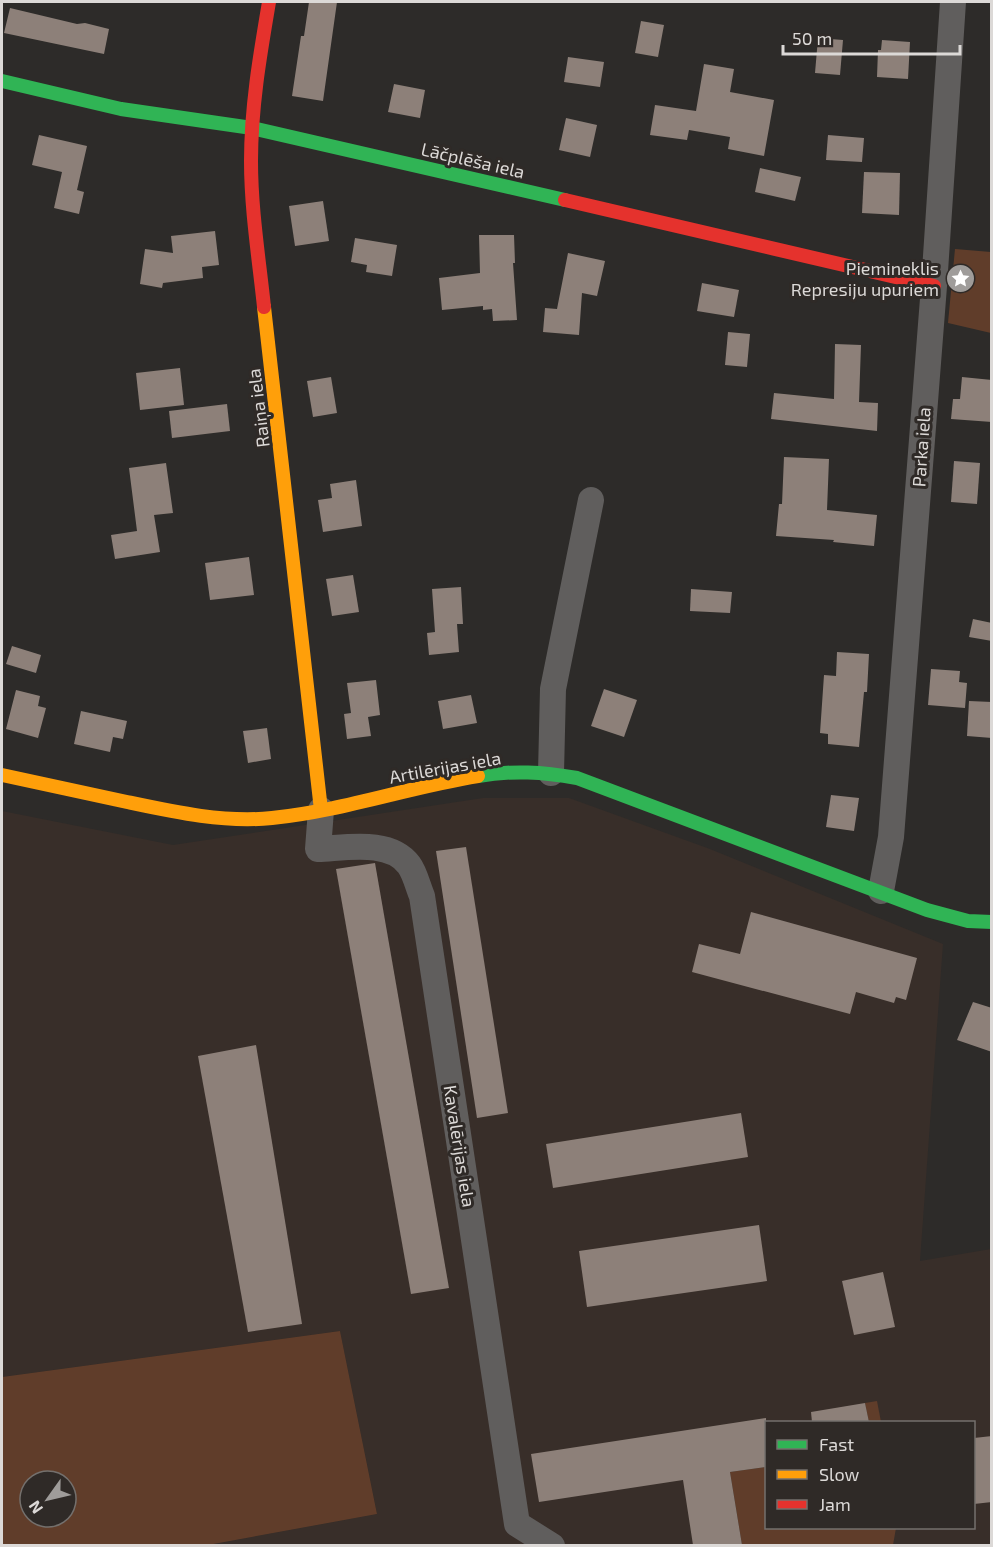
<svg xmlns="http://www.w3.org/2000/svg" width="993" height="1547" font-family="'Exo 2',sans-serif">
<rect width="100%" height="100%" fill="#2d2b29"/>
<path fill="#382e29" fill-rule="evenodd" d="M483,798H569L710,849L943,944L920,1261L991,1249V1545H208L377,1514L340,1331L2,1377V811L173,845ZM766,1422H974V1528H766Z"/>
<g fill="#603d2a" fill-rule="evenodd">
<path d="M955,249L991,252V333L948,323Z"/>
<path d="M340,1331L377,1514L208,1545H2V1377ZM30,1481H66V1517H30Z"/>
<path d="M877,1401L881,1422H869L865,1403Z"/>
<path d="M766,1467V1528H896L893,1545H742L730,1472Z"/>
</g>
<g fill="#8d8079">
<path d="M309,2H337L323,101L292,96L301,36H304Z"/>
<path d="M10,8L77,24L85,23L109,29L104,54L4,33Z"/>
<path d="M641,21L664,25L658,57L635,53Z"/>
<path d="M818,38L843,40L840,75L815,73Z"/>
<path d="M882,40L910,42L908,79L877,77L878,50H881Z"/>
<path d="M568,57L604,62L600,87L564,82Z"/>
<path d="M704,64L734,69L730,92L774,100L764,156L728,149L730,137L689,130L687,140L650,135L655,105L696,111Z"/>
<path d="M394,84L425,90L420,118L388,112Z"/>
<path d="M566,118L597,125L590,157L559,150Z"/>
<path d="M39,135L87,146L77,190L84,192L79,214L54,208L62,172L32,165Z"/>
<path d="M828,135L864,138L862,162L826,160Z"/>
<path d="M760,168L801,177L795,201L755,192Z"/>
<path d="M864,172L900,173L899,215L862,213Z"/>
<path d="M323,201L329,241L295,246L289,206Z"/>
<path d="M215,231L219,265L202,267L203,278L163,283L162,288L140,284L145,249L173,253L171,236Z"/>
<path d="M479,235H514L515,263H513L517,320L493,321L492,309L483,310V306L442,310L439,278L480,273Z"/>
<path d="M355,238L397,245L392,276L366,272L367,265L351,262Z"/>
<path d="M568,253L605,261L597,296L582,293L579,335L543,332L545,308L557,309Z"/>
<path d="M702,283L739,290L734,317L697,311Z"/>
<path d="M728,332L750,334L747,367L725,365Z"/>
<path d="M835,344L861,345L859,402L878,403L877,431L771,419L774,393L834,399Z"/>
<path d="M180,368L184,405L140,410L136,373Z"/>
<path d="M331,377L337,413L313,417L307,381Z"/>
<path d="M962,377L992,380V422L951,419L953,399H960Z"/>
<path d="M227,404L230,431L172,438L169,411Z"/>
<path d="M784,457L829,459L827,510L877,515L874,546L833,542L834,540L776,536L779,504H782Z"/>
<path d="M954,461L980,463L977,504L951,502Z"/>
<path d="M166,463L173,513L154,515L160,552L115,559L111,535L137,531L129,468Z"/>
<path d="M356,480L362,526L323,532L318,500L332,498L330,484Z"/>
<path d="M249,557L254,595L210,600L205,563Z"/>
<path d="M353,575L359,612L332,616L326,579Z"/>
<path d="M461,587L463,624H457L459,652L429,655L427,633L435,632L432,589Z"/>
<path d="M691,589L732,592L730,613L690,611Z"/>
<path d="M973,619L992,623V641L969,637Z"/>
<path d="M12,646L41,655L36,673L6,664Z"/>
<path d="M837,652L869,654L867,692H864L859,747L828,744V734L820,733L824,675L836,676Z"/>
<path d="M931,669L960,671L959,682L967,683L965,708L928,705Z"/>
<path d="M376,680L380,715L368,717L371,736L347,739L344,714L351,713L347,683Z"/>
<path d="M604,689L637,700L624,737L591,726Z"/>
<path d="M16,690L40,696L38,706L46,708L38,738L6,729Z"/>
<path d="M471,695L477,723L443,729L438,701Z"/>
<path d="M969,701L992,702V738L967,736Z"/>
<path d="M81,711L127,721L123,739L113,737L110,752L74,744Z"/>
<path d="M267,728L271,759L248,763L243,731Z"/>
<path d="M831,795L859,798L854,831L826,827Z"/>
<path d="M466,847L508,1113L477,1118L436,851Z"/>
<path d="M375,863L449,1288L411,1294L336,869Z"/>
<path d="M751,912L917,958L906,1000L896,997L894,1003L856,992L850,1014L692,972L699,944L740,954Z"/>
<path d="M973,1002L992,1008V1052L957,1040Z"/>
<path d="M256,1045L302,1324L248,1332L198,1056Z"/>
<path d="M741,1113L748,1157L553,1188L546,1144Z"/>
<path d="M759,1225L767,1281L587,1307L579,1251Z"/>
<path d="M883,1272L895,1327L854,1335L842,1281Z"/>
<path d="M865,1403L869,1422H812L811,1412Z"/>
<path d="M766,1418V1467L730,1472L742,1545H693L683,1480L539,1502L531,1454Z"/>
<path d="M992,1436V1502L974,1504V1438Z"/>
</g>
<g fill="none" stroke-linecap="round" stroke-linejoin="round">
<g stroke="#605e5d" stroke-width="26">
<path d="M551,773L553,689L591,500"/>
<path d="M321,810L318,849C346,848 390,839 409,865C415,873 418,887 422,896L517,1524L552,1546"/>
<path d="M881,891L891,837L934,286L953,2"/>
</g>
<g stroke="#30b455" stroke-width="14">
<path d="M2,81L121,109L252,128L565,200"/>
<path d="M478,776C513,770 543,772 577,778L927,910L968,921L992,922"/>
</g>
<g stroke="#ff9f0a" stroke-width="14">
<path d="M264,307L321,810"/>
<path d="M2,775C44,784 86,793 127,802C174,812 224,823 272,818C342,811 409,787 478,776"/>
</g>
<g stroke="#e5322d" stroke-width="14">
<path d="M565,200L934,286"/>
<path d="M264,307C259,259 251,210 251,161C251,107 260,55 269,2"/>
</g>
</g>
<defs>
<symbol id="sight-disc" viewBox="-11 -11 22 22"><circle r="9.5" fill="#9f9c9a" stroke="#2f2a27"/><path d="M0-6L1.8-2.2L6-1.7L2.9 1.2L3.7 5.4L0 3.3L-3.7 5.4L-2.9 1.2L-6-1.7L-1.8-2.2Z" fill="#fff"/></symbol>
</defs>
<g fill-rule="evenodd">
<use href="#sight-disc" x="944" y="262" width="33" height="33"/>
</g>
<g text-anchor="middle" dominant-baseline="central" stroke-width="6" stroke-linejoin="round" paint-order="stroke">
<g font-size="18" fill="#dcd9d7" stroke="#2f2a27">
<text transform="translate(473 160) rotate(13)">Lāčplēša iela</text>
<text transform="translate(258 408) rotate(-97)">Raiņa iela</text>
<text transform="translate(921 447) rotate(-86)">Parka iela</text>
<text transform="translate(445 767) rotate(-10)">Artilērijas iela</text>
<text transform="translate(460 1146) rotate(81)">Kavalērijas iela</text>
</g>
<g font-size="18" fill="#dcd9d7" stroke="#2f2a27" text-anchor="end">
<text x="939" y="268">Piemineklis<tspan x="939" dy="21">Represiju upuriem</tspan></text>
</g>
</g>
<rect width="993" height="1547" fill="none" stroke="#dcd9d7" stroke-width="6"/>
<rect x="765" y="1421" width="210" height="108" fill="#2f2a27" stroke="#74706d" stroke-width="1.5"/>
<rect x="777" y="1440" width="30" height="9" fill="#30b455" stroke="#74706d" stroke-width="1.5"/>
<text x="819" y="1451" font-size="18" fill="#dcd9d7">Fast</text>
<rect x="777" y="1470" width="30" height="9" fill="#ff9f0a" stroke="#74706d" stroke-width="1.5"/>
<text x="819" y="1481" font-size="18" fill="#dcd9d7">Slow</text>
<rect x="777" y="1500" width="30" height="9" fill="#e5322d" stroke="#74706d" stroke-width="1.5"/>
<text x="819" y="1511" font-size="18" fill="#dcd9d7">Jam</text>
<g transform="translate(48 1499) rotate(236)"><circle r="28" fill="#2f2a27" stroke="#74706d" stroke-width="1.5"/>
<path d="M0-4.5L10 22L0 15L-10 22Z" fill="#9f9c9a"/>
<text y="-9" font-size="16" font-weight="bold" text-anchor="middle" fill="#dcd9d7">N</text>
</g>
<path d="M783 45v9h177v-9" fill="none" stroke="#dcd9d7" stroke-width="3"/>
<text x="792" y="45" font-size="18" fill="#dcd9d7" stroke="#2f2a27" stroke-width="4.5" paint-order="stroke">50 m</text>
</svg>
